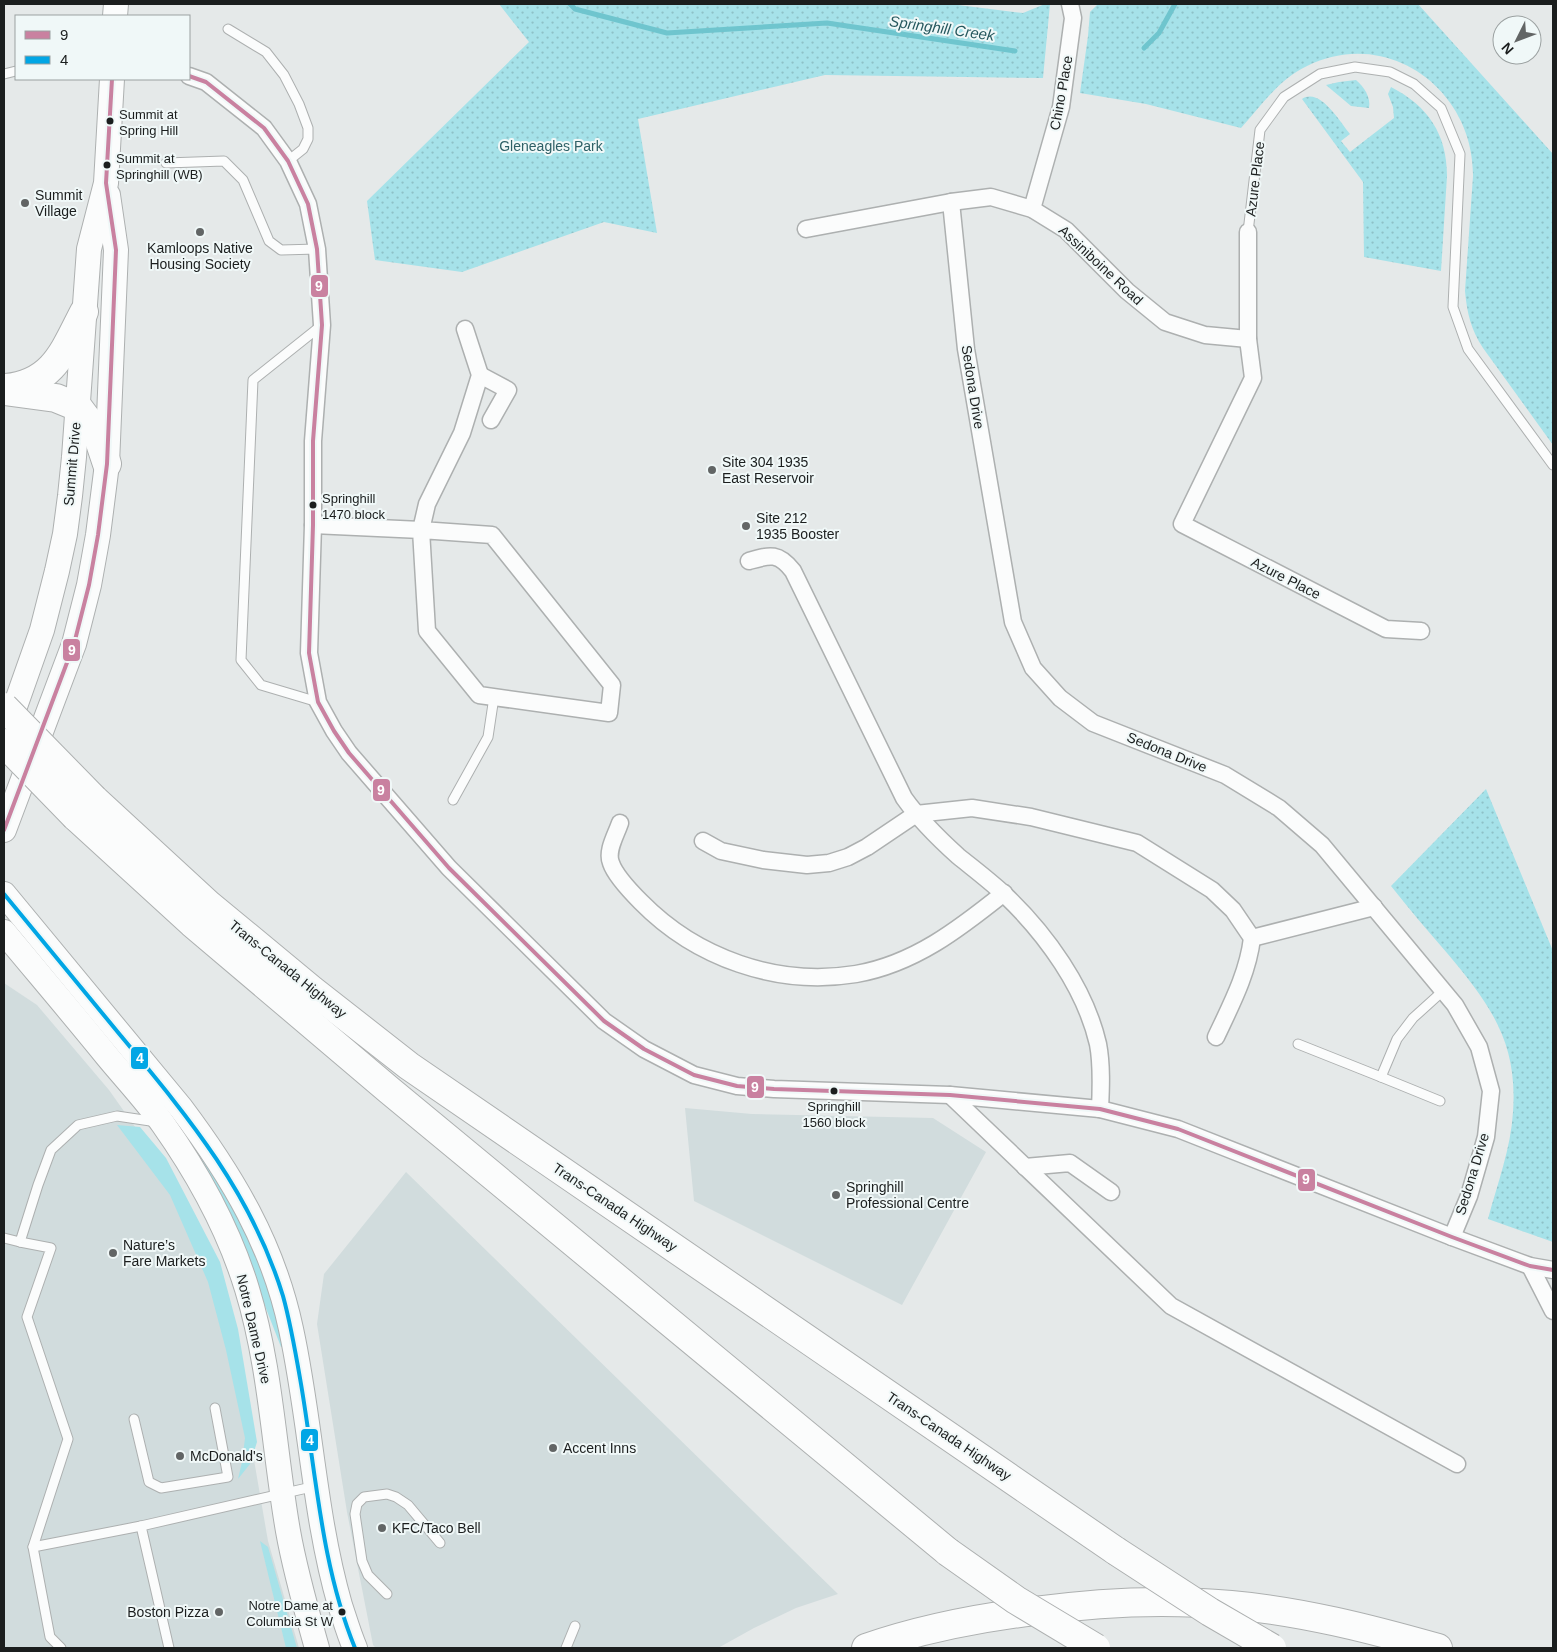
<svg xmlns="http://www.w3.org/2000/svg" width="1557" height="1652" font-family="Arial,sans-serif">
<defs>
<pattern id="park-dots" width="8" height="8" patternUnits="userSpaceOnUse" patternTransform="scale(1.25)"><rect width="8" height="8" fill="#a6e2e9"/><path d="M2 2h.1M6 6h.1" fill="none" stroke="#8ec1c7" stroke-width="1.8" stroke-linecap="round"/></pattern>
</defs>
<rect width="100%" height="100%" fill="#e5e9e9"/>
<g fill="#d1dcdd">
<path d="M4,983L37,1005L109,1090L138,1131L168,1183L214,1284L254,1460L268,1541L299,1648H4Z"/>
<path d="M685,1108L752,1114L933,1118L986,1152L902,1305L694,1201Z"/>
<path d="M406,1172L838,1594L796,1608L754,1628L718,1648H376L373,1645L347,1512L317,1324L324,1274Z"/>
</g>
<g fill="#a6e2e9">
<path d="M179,1124C216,1170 249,1228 268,1284C275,1304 279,1326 284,1347H281L258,1288L178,1126Z"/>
<path d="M117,1125L140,1127L166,1158L220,1262L238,1329L257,1442L250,1464L238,1479L242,1462L245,1438L226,1350L208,1282L170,1195Z"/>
<path d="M260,1541L268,1547L297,1648H286Z"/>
</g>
<g fill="url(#park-dots)">
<path d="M499,4H950L1023,13L1045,4H1050L1043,78L825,75L638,119L657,233L604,222L462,272L375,260L367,201L529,42Z"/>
<path d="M1098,4H1418L1553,154V445L1483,348C1471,330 1467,313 1465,291L1473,176C1474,90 1388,26 1307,66C1279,79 1261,106 1241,128L1146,104L1080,93L1088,36L1090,12Z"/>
<path d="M1356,80C1364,87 1371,97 1369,108L1351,106L1326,85L1339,82Z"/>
<path d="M1391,87C1428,106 1447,134 1447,176L1441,271L1364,257L1363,182L1302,99C1320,87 1340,122 1350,134L1341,141L1350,152L1394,118L1393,107L1388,94Z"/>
<path d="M1486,789L1553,951V1242L1488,1219C1497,1185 1511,1148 1513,1112C1518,1042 1490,1004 1447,953C1428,931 1409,909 1391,886Z"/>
</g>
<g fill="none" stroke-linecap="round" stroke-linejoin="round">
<g stroke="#6fc5ce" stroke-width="5">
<path d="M570,4L575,9L667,33L827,23L1015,51"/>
<path d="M1144,48L1159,33L1175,4"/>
</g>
<defs>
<g id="service">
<path d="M228,29L266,52L284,75L299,104L308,128V139L303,149L288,161"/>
<path d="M4,74L16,71"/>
<path d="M166,163L224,161L243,180L269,241L281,250L317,249"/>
<path d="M1248,232L1260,130L1284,97L1320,74L1355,67L1390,72L1414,84L1441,108L1460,154L1453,307L1468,349L1553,465"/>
<path d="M318,702L261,685L241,660L253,380L322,325"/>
<path d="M453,800L488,737L494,697"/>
<path d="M1298,1044L1381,1077"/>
<path d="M1440,1101L1381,1077L1397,1039L1413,1018L1444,990"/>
<path d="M4,1238L20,1242L51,1248L27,1317L68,1439L33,1547L50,1637L61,1648"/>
<path d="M20,1242L38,1185L51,1150L78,1125L117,1116L157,1122"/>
<path d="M134,1419L149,1482L161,1488L228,1477L215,1408"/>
<path d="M33,1547L141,1526"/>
<path d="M387,1594L368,1575L362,1561L355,1514L357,1504L364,1497L387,1494L396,1497L408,1505L440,1543"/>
<path d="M169,1648L141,1526L316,1486"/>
<path d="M566,1648L575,1626"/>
</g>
<g id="minor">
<path d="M189,76L206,82L264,128L288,161L308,204L317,249L322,325L313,441V525L309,653L318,702L334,731L349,753L449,868L604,1021L644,1049L694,1075L737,1086L774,1089L950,1095L1100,1109L1178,1129L1452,1237L1530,1266L1553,1270"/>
<path d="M951,202L966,349L1013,622L1033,668L1060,698L1093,723L1225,775L1279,808L1322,845L1455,1005L1479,1047L1491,1091L1486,1137L1469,1196L1452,1237"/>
<path d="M1032,209L1061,107L1073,18L1070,4"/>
<path d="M806,229L951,202L991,197L1032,209L1066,230L1127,291L1165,322L1205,335L1248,339"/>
<path d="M1248,232V339L1253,378L1182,524L1386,629L1421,631"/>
<path d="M480,375L508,390L491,420"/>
<path d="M313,525L421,530L492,535L612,685L609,713L479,695L427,631L421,530L427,504L462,433L480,375L465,329"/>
<path d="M749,561C770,555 778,552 793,571L904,798C919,819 938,838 958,856C974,869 990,881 1005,895C1046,934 1085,988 1098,1044C1102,1065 1101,1088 1100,1109"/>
<path d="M620,823C616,835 606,851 611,863C615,875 632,893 641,902C696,958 777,987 856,974C914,964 959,929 1004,893"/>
<path d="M703,841L721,851L763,860L807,865L829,863L848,857L867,847L916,814L972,808L1031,817L1137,843L1212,890L1233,910L1252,938C1248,973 1231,1005 1216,1037"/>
<path d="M1252,938L1374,907"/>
<path d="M950,1095L1171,1306L1457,1464"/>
<path d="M1025,1167L1070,1163L1111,1192"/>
<path d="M1530,1266L1553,1311"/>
</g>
<g id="secondary">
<path d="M115,16L116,4"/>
<path d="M6,732L42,630L57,571L65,534L70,496L74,457L89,249L106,183L112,79"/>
<path d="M4,830L74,644L89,585L98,535L107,464L116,250L108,195"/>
<path d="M4,894L181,1108C232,1176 273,1244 291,1329C311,1421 314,1515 340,1605C345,1620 349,1634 355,1648"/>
<path d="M4,932C38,973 73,1014 107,1056C126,1079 146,1100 163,1124C199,1175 229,1230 247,1289C271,1367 274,1451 288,1531C295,1571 306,1609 317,1648"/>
</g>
<g id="motorway">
<path d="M6,388C54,383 64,350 84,312"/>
<path d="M4,391L56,398L78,407L96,431L107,464"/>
<path d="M94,799L208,904L312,990L409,1066L1116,1551"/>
<path d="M76,817L192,923L389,1090L948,1552"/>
<path d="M866,1648C921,1629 978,1618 1035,1611C1100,1602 1166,1599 1231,1605C1301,1611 1371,1629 1438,1648"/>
</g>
</defs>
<use href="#service" stroke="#adb0b0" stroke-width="11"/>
<use href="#minor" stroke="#adb0b0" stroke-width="19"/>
<use href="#secondary" stroke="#adb0b0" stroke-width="26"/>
<use href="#motorway" stroke="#adb0b0" stroke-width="30"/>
<use href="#service" stroke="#fbfcfc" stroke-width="9"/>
<use href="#minor" stroke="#fbfcfc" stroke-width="16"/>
<use href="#secondary" stroke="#fbfcfc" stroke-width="24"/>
<use href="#motorway" stroke="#fbfcfc" stroke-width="28"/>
<defs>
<g id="motorway-bridge">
<path d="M4,707L94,799"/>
<path d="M4,743L76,817"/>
<path d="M1116,1551L1210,1612L1272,1648"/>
<path d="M948,1552L1016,1600L1096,1648"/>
</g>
</defs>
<use href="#motorway-bridge" stroke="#adb0b0" stroke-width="30" stroke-linecap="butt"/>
<use href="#motorway-bridge" stroke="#fbfcfc" stroke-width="28"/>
<defs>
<g id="bus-1">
<path d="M189,76L206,82L264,128L288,161L308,204L317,249L322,325L313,441V525L309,653L318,702L334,731L349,753L449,868L604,1021L644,1049L694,1075L737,1086L774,1089L950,1095L1100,1109L1178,1129L1452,1237L1530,1266L1553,1270"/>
<path d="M4,830L74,644L89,585L98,535L107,464L116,250L106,183L112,79"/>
</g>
<path id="bus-2" d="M4,894C43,941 82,989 121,1036C189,1118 251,1192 283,1296C291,1325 296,1355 301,1384C316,1472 321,1565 355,1648"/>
</defs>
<use href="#bus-1" stroke="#f0f8f8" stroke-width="8"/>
<use href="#bus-2" stroke="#f0f8f8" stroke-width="8"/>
<use href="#bus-1" stroke="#c981a0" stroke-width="4"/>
<use href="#bus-2" stroke="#01a6e5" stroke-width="4"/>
</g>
<g fill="#1b1e1e" stroke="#f0f8f8" stroke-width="2">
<circle cx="110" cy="121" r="4.5"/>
<circle cx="107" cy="165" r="4.5"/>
<circle cx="313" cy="505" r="4.5"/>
<circle cx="834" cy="1091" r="4.5"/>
<circle cx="342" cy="1612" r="4.5"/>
</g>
<g fill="#626565" stroke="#f0f8f8" stroke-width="2">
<circle cx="25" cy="203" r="5"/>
<circle cx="200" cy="232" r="5"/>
<circle cx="712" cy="470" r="5"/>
<circle cx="746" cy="526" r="5"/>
<circle cx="836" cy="1195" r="5"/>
<circle cx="113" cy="1253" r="5"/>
<circle cx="553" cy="1448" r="5"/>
<circle cx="180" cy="1456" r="5"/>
<circle cx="382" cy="1528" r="5"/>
<circle cx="219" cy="1612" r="5"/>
</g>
<g text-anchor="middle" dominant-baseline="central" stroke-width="4" stroke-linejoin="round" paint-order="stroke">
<g font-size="13" fill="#1b1e1e" stroke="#f0f8f8" text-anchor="start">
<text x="119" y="114">Summit at<tspan x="119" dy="16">Spring Hill</tspan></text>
<text x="116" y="158">Summit at<tspan x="116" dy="16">Springhill (WB)</tspan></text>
<text x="322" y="498">Springhill<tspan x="322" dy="16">1470 block</tspan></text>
<text x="834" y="1106" text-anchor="middle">Springhill<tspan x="834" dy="16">1560 block</tspan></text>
<text x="333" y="1605" text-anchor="end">Notre Dame at<tspan x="333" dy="16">Columbia St W</tspan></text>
</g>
<g font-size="14" fill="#1b1e1e" stroke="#f0f8f8">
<text transform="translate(1061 93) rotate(-80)">Chino Place</text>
<text transform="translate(1255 179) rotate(-83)">Azure Place</text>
<text transform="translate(1101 265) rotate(43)">Assiniboine Road</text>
<text transform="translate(973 387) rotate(81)">Sedona Drive</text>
<text transform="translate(72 464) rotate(-85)">Summit Drive</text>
<text transform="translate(1286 578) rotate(27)">Azure Place</text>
<text transform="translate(1167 752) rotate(22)">Sedona Drive</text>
<text transform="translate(288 969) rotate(39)">Trans-Canada Highway</text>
<text transform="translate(1472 1174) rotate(-73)">Sedona Drive</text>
<text transform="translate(615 1207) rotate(34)">Trans-Canada Highway</text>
<text transform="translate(254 1329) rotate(77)">Notre Dame Drive</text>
<text transform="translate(949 1436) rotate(34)">Trans-Canada Highway</text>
</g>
<g font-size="14" fill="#2e6066" stroke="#f0f8f8">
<text x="551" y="146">Gleneagles Park</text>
</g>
<g font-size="14" fill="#1b1e1e" stroke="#f0f8f8" text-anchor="start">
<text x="35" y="195">Summit<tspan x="35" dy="16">Village</tspan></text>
<text x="200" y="248" text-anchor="middle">Kamloops Native<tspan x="200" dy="16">Housing Society</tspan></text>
<text x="722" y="462">Site 304 1935<tspan x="722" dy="16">East Reservoir</tspan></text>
<text x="756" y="518">Site 212<tspan x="756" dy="16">1935 Booster</tspan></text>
<text x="846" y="1187">Springhill<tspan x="846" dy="16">Professional Centre</tspan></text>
<text x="123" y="1245">Nature’s<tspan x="123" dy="16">Fare Markets</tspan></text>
<text x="563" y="1448">Accent Inns</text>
<text x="190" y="1456">McDonald's</text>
<text x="392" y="1528">KFC/Taco Bell</text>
<text x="209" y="1612" text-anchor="end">Boston Pizza</text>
</g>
<g font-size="15" font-style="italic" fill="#26585e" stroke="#f0f8f8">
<text transform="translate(942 28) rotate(8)">Springhill Creek</text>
</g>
</g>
<g stroke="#f0f8f8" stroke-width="2">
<rect x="310" y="274" width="19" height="24" rx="5" fill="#c981a0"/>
<rect x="62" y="638" width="19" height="24" rx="5" fill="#c981a0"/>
<rect x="372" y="778" width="19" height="24" rx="5" fill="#c981a0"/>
<rect x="130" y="1046" width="19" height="24" rx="5" fill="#01a6e5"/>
<rect x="746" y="1075" width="19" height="24" rx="5" fill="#c981a0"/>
<rect x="1297" y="1168" width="19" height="24" rx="5" fill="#c981a0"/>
<rect x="300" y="1428" width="19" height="24" rx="5" fill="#01a6e5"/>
</g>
<g font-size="14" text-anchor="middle" font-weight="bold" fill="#fff">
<text x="319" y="291">9</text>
<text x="72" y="655">9</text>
<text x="381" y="795">9</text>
<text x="140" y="1063">4</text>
<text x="755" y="1092">9</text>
<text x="1306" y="1184">9</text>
<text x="310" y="1445">4</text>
</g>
<rect width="1557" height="1652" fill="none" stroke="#1b1e1e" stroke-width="10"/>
<rect x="15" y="15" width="175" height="65" fill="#f0f8f8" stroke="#9ba1a1"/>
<rect x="25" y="31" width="25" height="8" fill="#c981a0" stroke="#9ba1a1"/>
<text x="60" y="40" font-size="15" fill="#1b1e1e">9</text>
<rect x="25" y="56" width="25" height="8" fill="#01a6e5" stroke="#9ba1a1"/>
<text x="60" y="65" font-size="15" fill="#1b1e1e">4</text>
<g transform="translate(1517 40) rotate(228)"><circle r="24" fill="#f0f8f8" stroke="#9ba1a1"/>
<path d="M0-4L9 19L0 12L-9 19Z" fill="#626565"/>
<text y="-8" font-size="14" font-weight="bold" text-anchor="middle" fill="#1b1e1e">N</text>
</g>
</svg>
